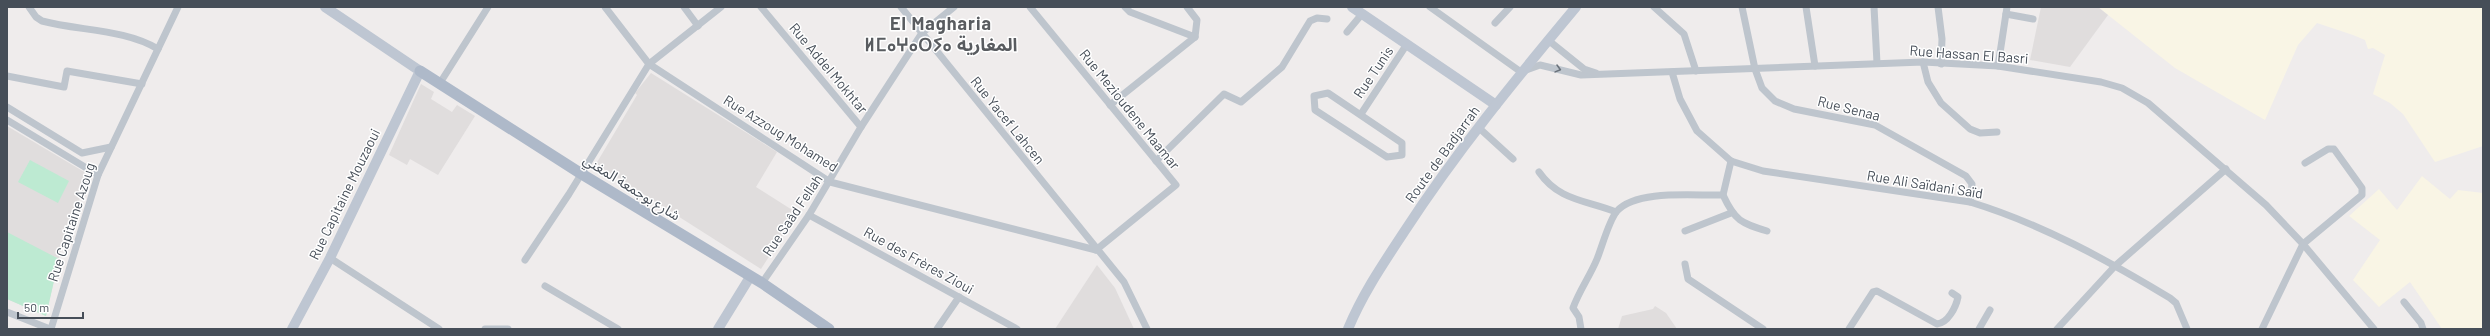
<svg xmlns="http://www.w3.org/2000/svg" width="2490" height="336" font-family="Barlow,'Noto Sans Arabic','Noto Sans Tifinagh',sans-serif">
<rect width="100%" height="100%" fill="#efecec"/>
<g fill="#f9f5e5">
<path d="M2098,7H2483V146L2435,162L2403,114L2390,103L2373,94L2385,55L2373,48L2368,49L2365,40L2353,35L2317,23L2298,45L2265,120L2175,68Z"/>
<path d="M2422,176L2450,199L2458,190L2483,193V329H2442L2410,282L2379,307L2353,280L2380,240L2349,216L2379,189L2397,210Z"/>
</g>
<g fill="#e0dddd">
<path d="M2041,7H2098L2108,15L2070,67L2030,60Z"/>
<path d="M651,73L777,152L756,187L797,213L761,269L596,164L637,95L635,93Z"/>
<path d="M421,84L434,92L431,99L452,112L457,105L475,116L438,175L410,159L407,165L389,155Z"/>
<path d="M7,126L91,176L66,227L46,316L7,299Z"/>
<path d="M1097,265L1115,288L1134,329H1055Z"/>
<path d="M1655,306L1666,313L1677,329H1618L1622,316L1653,309Z"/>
</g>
<g fill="#bdead2">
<path d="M30,160L69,181L58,203L18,182Z"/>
<path d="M7,232L59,259L46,316L7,299Z"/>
</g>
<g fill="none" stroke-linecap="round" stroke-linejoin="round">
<g stroke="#bec5cd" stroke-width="7">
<path d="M29,7L36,17L42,21C80,31 125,29 158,49"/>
<path d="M605,7L649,64L830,182L1096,250"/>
<path d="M684,7L698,26"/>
<path d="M761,7L861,127"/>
<path d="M901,7L1124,282L1147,329"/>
<path d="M1030,7L1176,185L1096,250"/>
<path d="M1187,7L1197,20L1195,37"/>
<path d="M1430,7L1521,72L1540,65L1581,75L1923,62L1998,66L2101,82L2122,88L2148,103L2266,205L2303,244L2374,329"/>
<path d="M1654,7L1684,34L1696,71"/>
<path d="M1742,7L1755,69L1762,88L1775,101L1794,109L1875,125L1966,176L1972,184L1970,202"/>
<path d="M1806,7L1815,66"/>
<path d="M1874,7L1877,63"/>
<path d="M1938,7L1942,39L1941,64"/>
<path d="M2006,14L2033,19"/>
<path d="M1495,23L1510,7"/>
<path d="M1347,32L1362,14"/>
<path d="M1548,40L1584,69L1596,73"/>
<path d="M1923,62L1928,82L1941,103L1970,129L1980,133L1997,132"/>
<path d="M1998,66L2007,7"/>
<path d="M1672,72L1680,99L1697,131L1731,161L1763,171L1970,202C2042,224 2107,260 2170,298L2176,303L2187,329"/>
<path d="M7,76L64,87L67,71L142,84"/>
<path d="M440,83L488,7"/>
<path d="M1328,93L1402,143V155L1387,157L1315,110L1314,96Z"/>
<path d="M1110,105L1195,37L1130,12L1125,7"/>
<path d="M7,107L82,153L111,147"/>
<path d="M1361,114L1407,44"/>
<path d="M7,120L98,175"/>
<path d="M1478,127L1513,159"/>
<path d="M1156,161L1224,94L1241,102L1282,67L1310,21L1317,18L1327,19"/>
<path d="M1539,172C1559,201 1586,200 1616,212"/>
<path d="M1723,195L1731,161"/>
<path d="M809,215L1017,329"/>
<path d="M1685,231L1731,213"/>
<path d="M330,258L439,329"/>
<path d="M525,260L569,194L649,64L721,7"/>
<path d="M1685,264L1688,279L1763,329"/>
<path d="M762,283L809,215L861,127L922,33L954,7"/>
<path d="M545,286L618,329"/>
<path d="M2404,302L2421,323L2423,329"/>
<path d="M7,312L50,329"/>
<path d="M51,329L98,175L178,7"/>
<path d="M485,329H508"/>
<path d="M937,329L959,297"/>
<path d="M1581,329L1579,317L1573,308C1579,291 1590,276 1597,259C1602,247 1609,220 1617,211C1637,189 1695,196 1723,195C1735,221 1741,223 1767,231"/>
<path d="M1849,329L1873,292L1877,291L1937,324C1948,323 1956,307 1958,297L1952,293"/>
<path d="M1979,329L1990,310"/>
<path d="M2057,329L2115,266L2226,169"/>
<path d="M2262,329L2303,244L2362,195V188L2334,149H2328L2305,163"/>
</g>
<g stroke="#bec6d2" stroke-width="10">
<path d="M1352,7L1496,105"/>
<path d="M292,329L330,258L420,71L325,7"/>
<path d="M718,329L750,277"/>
<path d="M1348,329C1363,293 1383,264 1404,232C1456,152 1515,80 1576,7"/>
</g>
<path stroke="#aeb9c9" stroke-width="11" d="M420,71L580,173L762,283L829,329"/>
</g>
<defs><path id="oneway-chevron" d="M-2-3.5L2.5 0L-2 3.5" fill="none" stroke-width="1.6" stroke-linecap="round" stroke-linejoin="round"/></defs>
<use stroke="#6a727b" href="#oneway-chevron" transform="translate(1558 69) rotate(15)"/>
<g text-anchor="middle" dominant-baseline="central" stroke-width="3" stroke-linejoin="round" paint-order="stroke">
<g font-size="14" fill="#464e58" stroke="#fff">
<text transform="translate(1969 54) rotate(4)">Rue Hassan El Basri</text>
<text transform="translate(829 68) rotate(50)">Rue Addel Mokhtar</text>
<text transform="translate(1373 72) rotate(-56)">Rue Tunis</text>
<text transform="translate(1849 108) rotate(14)">Rue Senaa</text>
<text transform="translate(1130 109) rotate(51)">Rue Mezioudene Maamar</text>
<text transform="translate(1008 120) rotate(51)">Rue Yacef Lahcen</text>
<text transform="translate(781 133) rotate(32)">Rue Azzoug Mohamed</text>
<text transform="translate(1442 154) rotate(-54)">Route de Badjarrah</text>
<text transform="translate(1925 184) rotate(9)">Rue Ali Saïdani Saïd</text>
<text transform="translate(632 187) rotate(32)">شارع بوجمعة المغني</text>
<text transform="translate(344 194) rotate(-64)">Rue Capitaine Mouzaoui</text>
<text transform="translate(792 215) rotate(-56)">Rue Saâd Fellah</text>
<text transform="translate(71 222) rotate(-72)">Rue Capitaine Azoug</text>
<text transform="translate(919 260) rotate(29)">Rue des Frères Zioui</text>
</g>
<g font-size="18" font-weight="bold" letter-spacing="1" fill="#595c60" stroke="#fff">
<text x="941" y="23">El Magharia<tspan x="941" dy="21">ⵍⵎⴰⵖⴰⵔⵢⴰ المغارية</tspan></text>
</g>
</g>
<rect width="2490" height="336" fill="none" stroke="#464e58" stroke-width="16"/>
<path d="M18 312v6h65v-6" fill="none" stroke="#464e58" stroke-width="2"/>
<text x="24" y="312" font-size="12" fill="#464e58" stroke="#ffffff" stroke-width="3" paint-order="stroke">50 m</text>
</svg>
